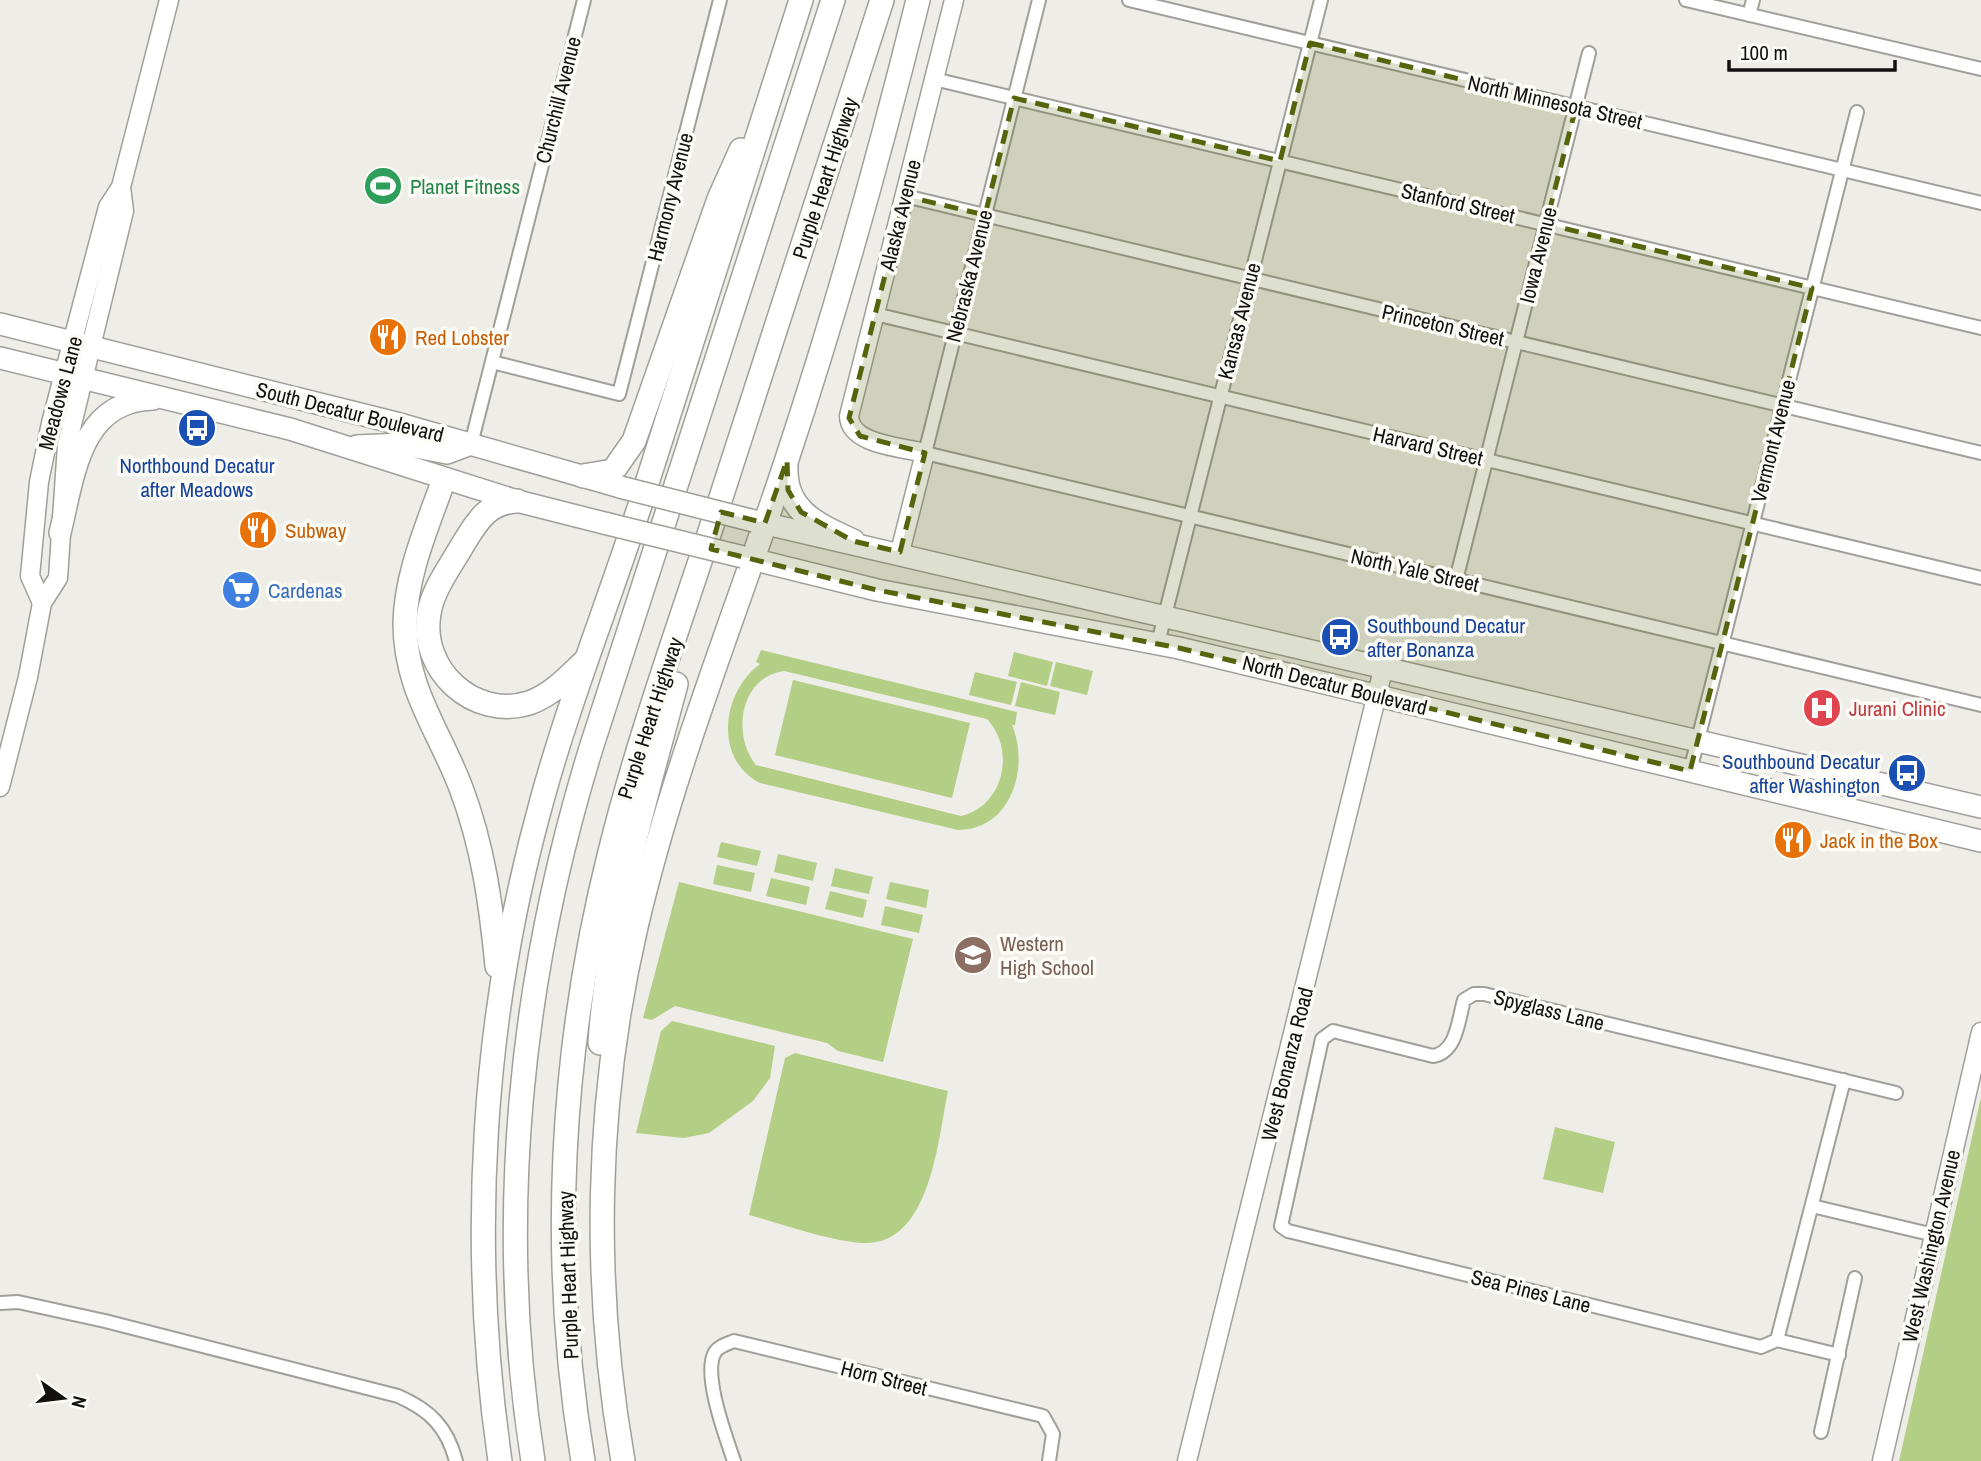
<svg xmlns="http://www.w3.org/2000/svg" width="1981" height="1461" font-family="'Archivo Narrow',sans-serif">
<rect width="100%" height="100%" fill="#efede8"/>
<g fill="#b3cf85" fill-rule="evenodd">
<path d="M761,650L1017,712L1015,725H1012C1030,768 1011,830 958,830L760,783C713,759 722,692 760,664L756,662ZM784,671L987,719C1016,750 1004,806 961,816L756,765C732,736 739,677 784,671Z"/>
<path d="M1014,652L1053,662L1047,686L1008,676Z"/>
<path d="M1056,662L1093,671L1087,695L1050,686Z"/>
<path d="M975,672L1017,682L1011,705L969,695Z"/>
<path d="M793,680L970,723L952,798L775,755Z"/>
<path d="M1021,682L1060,692L1055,715L1015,706Z"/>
<path d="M721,842L761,851L757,866L717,857Z"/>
<path d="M778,854L817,863L813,881L774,872Z"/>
<path d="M717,865L755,873L751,892L713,884Z"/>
<path d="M835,868L873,877L869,894L831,886Z"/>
<path d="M771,878L810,887L806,905L766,896Z"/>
<path d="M679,882L913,939L883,1062L838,1051L827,1043L675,1006L652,1020L643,1018Z"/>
<path d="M890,882L929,890L926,908L886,899Z"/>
<path d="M830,891L867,900L863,918L825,909Z"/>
<path d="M885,906L923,915L919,933L881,925Z"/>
<path d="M672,1021L775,1046L770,1078L753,1101L709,1133L684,1138L636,1133L661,1031Z"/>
<path d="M795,1053L948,1091C938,1138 931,1245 864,1243C829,1241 783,1224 749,1215L785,1058Z"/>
<path d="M1981,1097V1461H1899Z"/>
<path d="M1555,1127L1615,1142L1603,1193L1543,1179Z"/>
</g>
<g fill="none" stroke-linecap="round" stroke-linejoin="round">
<defs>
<g id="street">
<path d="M1039,0L925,453L1981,705"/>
<path d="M1129,0L1981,203"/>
<path d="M1686,0L1981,69"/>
<path d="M1749,15L1753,0"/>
<path d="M934,79L1981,328"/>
<path d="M905,196L1981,453"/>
<path d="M875,314L1981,578"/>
<path d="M492,362L619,394L720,0"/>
<path d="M471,444L584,0"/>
<path d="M1456,580L1589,53"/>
<path d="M1158,643L1321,0"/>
<path d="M1690,771L1857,112"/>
<path d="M1844,1080L1777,1340L1761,1347L1288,1231L1281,1226L1322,1039L1333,1031L1433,1056C1457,1052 1458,1021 1464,1000L1474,994H1484L1896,1093"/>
<path d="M1812,1206L1934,1235"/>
<path d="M0,1303L18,1302L105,1321L398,1396C430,1410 447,1427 456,1461"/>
<path d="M1777,1340L1839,1355"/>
<path d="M1821,1432L1855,1278"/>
<path d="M734,1461C726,1437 702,1374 715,1352C719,1346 727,1344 734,1341L1043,1416L1053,1434L1049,1461"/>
</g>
<g id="secondary">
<path d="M900,552L925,453C902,447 850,445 849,416L954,0"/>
<path d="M42,603L30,576L39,482L51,423L108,207L121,187L169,0"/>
<path d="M0,787L28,677L42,603L58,578L67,445L124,211L121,187"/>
<path d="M1187,1461L1384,666"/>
<path d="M1882,1461L1981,1032"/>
</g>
<g id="primary">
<path d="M0,324L400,424L620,487"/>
<path d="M0,358L290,429L517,501L608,524"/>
<path d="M357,446L400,444L447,453L471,444"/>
<path d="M754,521L1981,807"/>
<path d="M60,533C74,475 80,401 153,399"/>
<path d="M743,557L877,590L1179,648L1981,841"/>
</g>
<g id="highway">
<path d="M786,467C784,511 818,525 853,541"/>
<path d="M583,476L613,471L634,441L719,199L741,150"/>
<path d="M444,479C428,525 406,573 405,623C405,689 439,730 461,788C483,846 491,904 497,966"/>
<path d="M517,501C487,502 476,523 462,546C450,567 433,589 429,613C419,670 474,720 529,703C552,695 568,677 585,661"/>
<path d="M600,1043C608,921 645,802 676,684"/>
<path d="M500,1461C468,1240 482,1015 542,800C569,701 608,604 640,505C694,337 747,168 801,0"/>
<path d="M533,1461C495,1220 520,977 592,745L833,0"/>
<path d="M583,1461C549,1259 560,1050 610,852C638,739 678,629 714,519C770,346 826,173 882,0"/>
<path d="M623,1461C592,1284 595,1102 636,927C673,767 736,614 787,459C837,308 880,154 918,0"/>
</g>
</defs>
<use href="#street" stroke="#a19f9a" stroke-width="16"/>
<use href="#secondary" stroke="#a19f9a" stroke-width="21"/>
<use href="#primary" stroke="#a19f9a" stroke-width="24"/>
<use href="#highway" stroke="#a19f9a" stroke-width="26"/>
<use href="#street" stroke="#fff" stroke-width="12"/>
<use href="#secondary" stroke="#fff" stroke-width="18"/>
<use href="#primary" stroke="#fff" stroke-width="21"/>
<use href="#highway" stroke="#fff" stroke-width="23"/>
<defs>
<g id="primary-bridge">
<path d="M620,487L754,521"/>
<path d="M608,524L743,557"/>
</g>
</defs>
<use href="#primary-bridge" stroke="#a19f9a" stroke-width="24" stroke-linecap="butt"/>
<use href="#primary-bridge" stroke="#fff" stroke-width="21"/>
</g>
<path fill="#55650d" fill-opacity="0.2" stroke="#55650d" stroke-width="5" stroke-dasharray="14 9" stroke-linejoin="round" d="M1310,43L1576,107L1546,224L1812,288L1690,771L1179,648L877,590L711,549L721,512L765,523L787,460L788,490L801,512L853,541L900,552L925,453L860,436L849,418L905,196L985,215L1014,98L1280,161Z"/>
<defs>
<symbol id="stadium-disc" viewBox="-11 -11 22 22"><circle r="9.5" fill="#2e9e5b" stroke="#fcfbf5"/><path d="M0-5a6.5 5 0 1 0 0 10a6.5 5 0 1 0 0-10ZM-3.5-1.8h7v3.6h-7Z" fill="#fff"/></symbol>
<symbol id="restaurant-disc" viewBox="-11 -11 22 22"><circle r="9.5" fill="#e8710a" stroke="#fcfbf5"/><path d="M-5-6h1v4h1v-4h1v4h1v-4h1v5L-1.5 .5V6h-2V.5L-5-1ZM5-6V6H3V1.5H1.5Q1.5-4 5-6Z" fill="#fff"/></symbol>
<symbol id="bus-disc" viewBox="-11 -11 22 22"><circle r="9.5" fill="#1a4fb4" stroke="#fcfbf5"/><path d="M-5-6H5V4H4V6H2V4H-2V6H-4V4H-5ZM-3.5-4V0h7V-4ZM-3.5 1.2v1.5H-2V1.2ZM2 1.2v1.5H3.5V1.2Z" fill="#fff"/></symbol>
<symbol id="supermarket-disc" viewBox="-11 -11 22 22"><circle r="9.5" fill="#3f7fe0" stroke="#fcfbf5"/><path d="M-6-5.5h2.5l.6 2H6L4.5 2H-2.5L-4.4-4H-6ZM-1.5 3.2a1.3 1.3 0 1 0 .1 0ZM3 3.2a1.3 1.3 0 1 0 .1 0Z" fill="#fff"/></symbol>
<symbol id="hospital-disc" viewBox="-11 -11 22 22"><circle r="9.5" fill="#e0444e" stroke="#fcfbf5"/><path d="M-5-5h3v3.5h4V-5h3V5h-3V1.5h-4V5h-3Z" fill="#fff"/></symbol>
<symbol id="school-disc" viewBox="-11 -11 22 22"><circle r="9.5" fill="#8d6e63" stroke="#fcfbf5"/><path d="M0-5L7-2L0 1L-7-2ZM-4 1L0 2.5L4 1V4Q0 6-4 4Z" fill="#fff"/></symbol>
</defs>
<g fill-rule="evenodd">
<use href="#stadium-disc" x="361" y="164" width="44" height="44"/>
<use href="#restaurant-disc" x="366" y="315" width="44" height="44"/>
<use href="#bus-disc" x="175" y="406" width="44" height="44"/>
<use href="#restaurant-disc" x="236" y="508" width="44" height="44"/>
<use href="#supermarket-disc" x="219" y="568" width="44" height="44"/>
<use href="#bus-disc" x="1318" y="615" width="44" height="44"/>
<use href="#hospital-disc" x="1800" y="686" width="44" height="44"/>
<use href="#bus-disc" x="1885" y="751" width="44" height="44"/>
<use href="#restaurant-disc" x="1771" y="818" width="44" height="44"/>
<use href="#school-disc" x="951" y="933" width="44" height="44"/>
</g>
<g text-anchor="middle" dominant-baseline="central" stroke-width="7" stroke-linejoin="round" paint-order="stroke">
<g font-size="21" fill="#121110" stroke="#fcfbf5">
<text transform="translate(558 100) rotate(-76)">Churchill Avenue</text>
<text transform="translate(1555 102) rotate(13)">North Minnesota Street</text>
<text transform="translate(825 178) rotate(-72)">Purple Heart Highway</text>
<text transform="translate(670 197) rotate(-76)">Harmony Avenue</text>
<text transform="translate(1458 203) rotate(13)">Stanford Street</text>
<text transform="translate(900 215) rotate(-76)">Alaska Avenue</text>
<text transform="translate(1538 255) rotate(-76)">Iowa Avenue</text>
<text transform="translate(969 276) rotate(-76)">Nebraska Avenue</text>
<text transform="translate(1239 321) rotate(-76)">Kansas Avenue</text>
<text transform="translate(1443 325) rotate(13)">Princeton Street</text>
<text transform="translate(60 393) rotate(-75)">Meadows Lane</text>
<text transform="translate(350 412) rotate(14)">South Decatur Boulevard</text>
<text transform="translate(1773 441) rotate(-76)">Vermont Avenue</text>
<text transform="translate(1428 446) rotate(13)">Harvard Street</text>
<text transform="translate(1415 570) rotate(13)">North Yale Street</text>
<text transform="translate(1335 685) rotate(14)">North Decatur Boulevard</text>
<text transform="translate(650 718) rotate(-72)">Purple Heart Highway</text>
<text transform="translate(1549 1010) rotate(14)">Spyglass Lane</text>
<text transform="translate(1287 1064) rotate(-76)">West Bonanza Road</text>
<text transform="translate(1931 1246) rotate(-77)">West Washington Avenue</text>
<text transform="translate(568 1275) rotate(-92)">Purple Heart Highway</text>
<text transform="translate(1531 1291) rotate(14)">Sea Pines Lane</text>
<text transform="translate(884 1378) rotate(14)">Horn Street</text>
</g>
<g font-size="21" fill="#27864d" stroke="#fcfbf5" text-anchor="start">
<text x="410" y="186">Planet Fitness</text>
</g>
<g font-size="21" fill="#c56008" stroke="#fcfbf5" text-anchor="start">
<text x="415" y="337">Red Lobster</text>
<text x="285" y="530">Subway</text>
<text x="1820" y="840">Jack in the Box</text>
</g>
<g font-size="21" fill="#164399" stroke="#fcfbf5">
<text x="197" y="465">Northbound Decatur<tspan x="197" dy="24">after Meadows</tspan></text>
<text x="1367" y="625" text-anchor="start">Southbound Decatur<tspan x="1367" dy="24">after Bonanza</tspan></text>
<text x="1880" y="761" text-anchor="end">Southbound Decatur<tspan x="1880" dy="24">after Washington</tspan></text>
</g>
<g font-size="21" fill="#366cbe" stroke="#fcfbf5" text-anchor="start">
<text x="268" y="590">Cardenas</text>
</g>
<g font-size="21" fill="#be3a42" stroke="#fcfbf5" text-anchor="start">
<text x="1849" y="708">Jurani Clinic</text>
</g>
<g font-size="21" fill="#785e54" stroke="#fcfbf5" text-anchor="start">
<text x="1000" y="943">Western<tspan x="1000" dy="24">High School</tspan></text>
</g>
</g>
<g transform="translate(63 1398) rotate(104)" stroke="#fcfbf5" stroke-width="5" paint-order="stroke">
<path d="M0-5L12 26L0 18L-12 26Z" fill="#121110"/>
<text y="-10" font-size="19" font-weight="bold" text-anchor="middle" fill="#121110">N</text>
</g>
<path d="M1729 60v10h166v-10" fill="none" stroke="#121110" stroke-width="3.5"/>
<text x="1740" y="60" font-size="21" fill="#121110" stroke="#fcfbf5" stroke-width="5" paint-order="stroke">100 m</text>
</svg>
